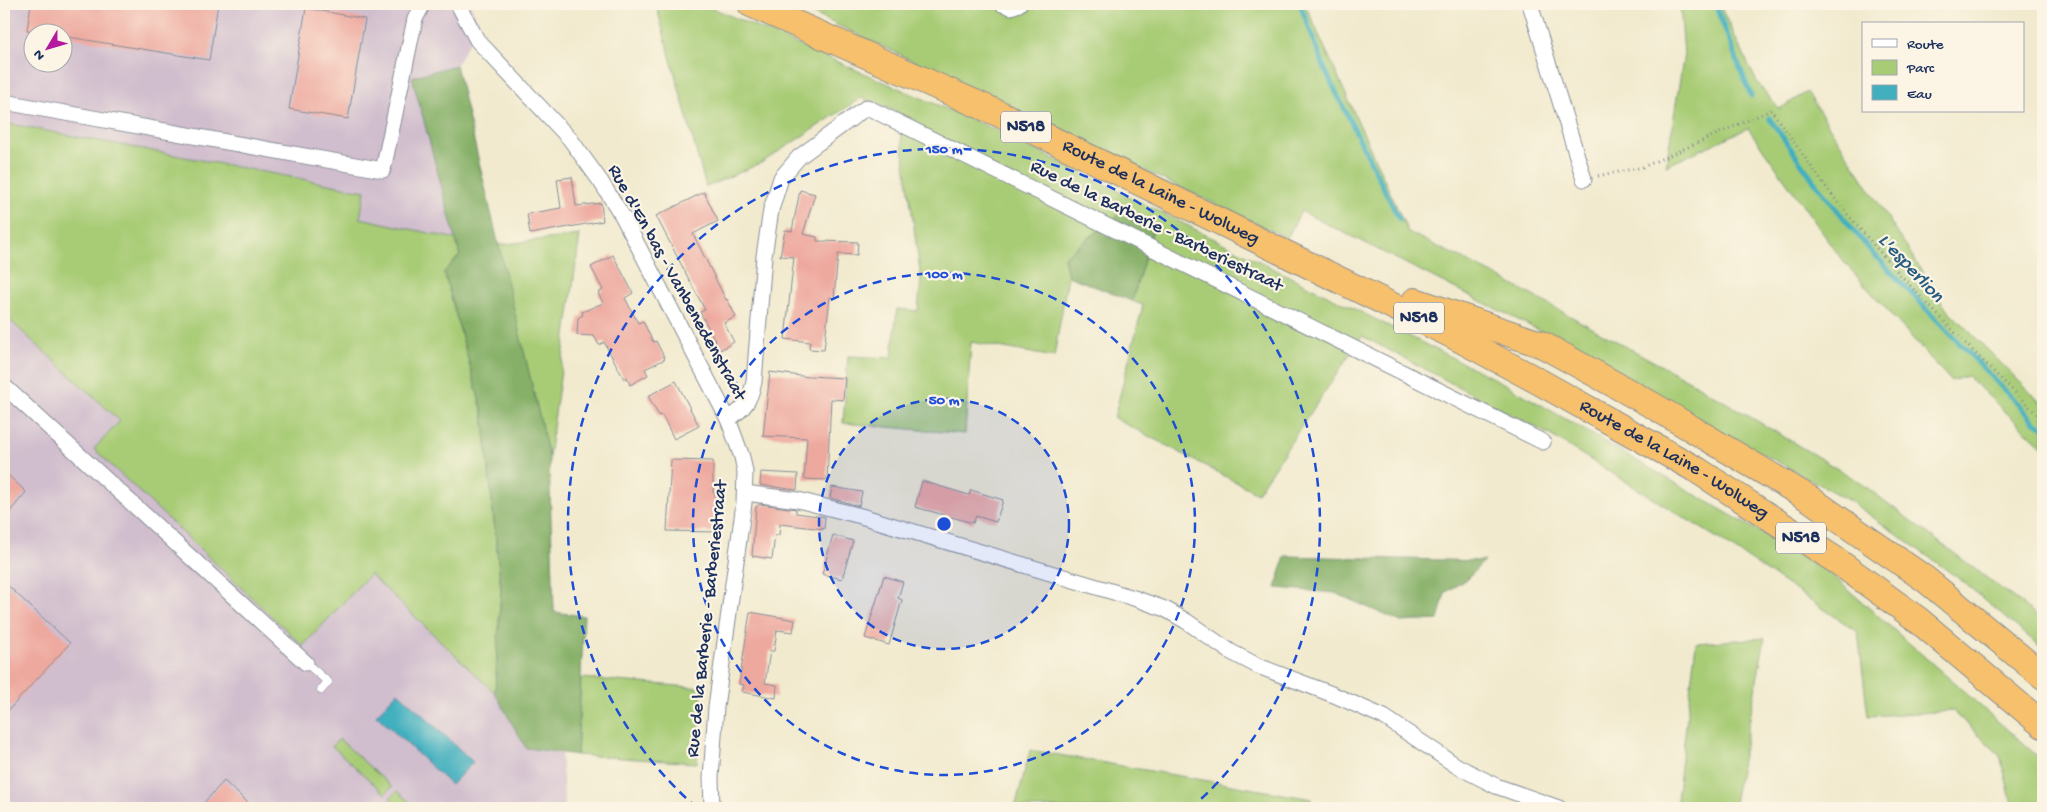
<svg xmlns="http://www.w3.org/2000/svg" width="2047" height="812" font-family="'Gochi Hand',sans-serif">
<rect width="100%" height="100%" fill="#fcf5e5"/>
<filter id="ink" filterUnits="userSpaceOnUse"><feTurbulence type="fractalNoise" baseFrequency=".02" numOctaves="2"/><feDisplacementMap in="SourceGraphic" scale="10" xChannelSelector="R" yChannelSelector="G"/><feConvolveMatrix kernelMatrix="1 2 1 2 8 2 1 2 1" color-interpolation-filters="sRGB"/></filter>
<filter id="wash" filterUnits="userSpaceOnUse"><feTurbulence type="fractalNoise" baseFrequency=".0096" numOctaves="4" result="noise"/><feDisplacementMap in="SourceGraphic" scale="20" xChannelSelector="R" yChannelSelector="G"/><feGaussianBlur stdDeviation="1.12" result="paint"/><feColorMatrix in="noise" values="0 0 0 0 0 0 0 0 0 0 0 0 0 0 0 0 0 1.4 0 .05"/><feComposite in="paint" operator="in"/></filter>
<g filter="url(#wash)">
<rect width="100%" height="100%" fill="#f1eace"/>
<g fill="#d0bdcd" fill-rule="evenodd">
<path d="M4,4H470L479,25L456,65L412,78L456,239L360,218L365,191L4,123ZM32,32H62V62H32Z"/>
<path d="M4,315L120,421L94,449L303,646L370,573L495,693L526,748L561,754L565,808H4Z"/>
</g>
<g fill="#a8cc76" stroke="#627e6a">
<path d="M652,4H703L998,131L1505,384L1827,571L2043,761V808H2013L2000,755L1953,711L1868,716L1858,632L1719,539L1550,435L1362,336L1257,493L1114,418L1143,305L1132,301L1153,229L1064,257L1068,276L1054,357L971,342L965,434L843,423L848,356L892,358L897,309L918,311L921,279L898,112L861,98L761,163L706,187L656,5Z"/>
<path d="M793,4H1005L1015,16L1040,4H1305L1408,232L1491,273L1695,384L1858,481L2043,620V649L1961,580L1850,501L1726,434L1554,338L1301,211L1287,238Z"/>
<path d="M1680,4H1719L1757,82L1779,109L1807,92L1945,307L2043,405V447L1967,376L1951,381L1842,260L1748,128L1666,166L1684,54Z"/>
<path d="M4,123L365,191L360,218L456,239L460,256L444,272L483,413L501,589L495,693L370,574L303,646L94,449L120,421L4,315Z"/>
<path d="M580,235L549,457L498,245Z"/>
<path d="M1765,638L1733,808H1676L1696,643Z"/>
<path d="M581,678L702,688L697,763L577,755Z"/>
<path d="M339,739L392,787L385,794L332,746Z"/>
<path d="M1030,750L1312,799L1310,808H1015Z"/>
<path d="M397,791L416,808H401L390,798Z"/>
</g>
<g fill="#86b067" stroke="#507062">
<path d="M456,65L549,457L554,612L584,616L577,755L526,748L495,693L501,589L483,413L444,272L460,255L412,77Z"/>
<path d="M1120,214L1153,229L1132,301L1068,276L1064,257Z"/>
<path d="M1285,556L1484,561L1468,578L1445,593L1438,620L1401,622L1335,593L1276,588Z"/>
</g>
<path fill="#41afbe" stroke="#2e6f8e" d="M398,692L473,762L451,785L376,715Z"/>
<g fill="none" stroke-linecap="round" stroke-linejoin="round">
<g stroke="#41afbe" stroke-width="5">
<path d="M1300,4L1326,72L1399,219"/>
<path d="M1715,4L1751,96"/>
<path d="M1769,118L1817,185L1868,248L2035,422L2043,427"/>
</g>
</g>
<g id="blocks">
<g fill="#eea99f">
<path d="M31,4H218L209,60L62,36V32H41L27,30Z"/>
<path d="M306,8L365,19L348,119L289,109Z"/>
<path d="M572,177L576,206L601,203L603,221L530,234L527,214L561,208L557,179Z"/>
<path d="M800,190L815,194L803,234L817,237V241L858,242L857,255L838,254L834,298L830,297L824,350L809,349L810,342L785,339L794,257L780,256L785,230L792,231Z"/>
<path d="M704,192L718,221L693,234L726,300L727,299L736,317L724,323L734,342L720,350L700,312L705,310L656,216Z"/>
<path d="M613,255L633,293L625,298L638,323L643,321L653,342L656,341L665,359L645,369L648,375L630,385L627,377L624,379L604,342L599,345L594,336L577,335L578,318L583,315L582,312L603,303L598,293L603,290L591,267Z"/>
<path d="M770,372L809,377V376L845,378L843,400L831,399L827,480L804,479L807,438L763,436Z"/>
<path d="M676,381L699,426L674,439L662,415L659,416L648,396Z"/>
<path d="M671,460L713,461V492H715L716,532L667,531Z"/>
<path d="M4,471L26,492L4,519Z"/>
<path d="M761,472L798,474L797,490L760,485Z"/>
<path d="M922,481L969,495L971,490L1003,500L996,522L976,516L973,523L915,507Z"/>
<path d="M832,487L862,492L859,506L830,498Z"/>
<path d="M760,504L796,509V513L825,517L824,529L780,524L779,535H775L772,559L752,556L756,507Z"/>
<path d="M833,535L853,541L842,579L822,574Z"/>
<path d="M884,576L903,582L898,598L902,600L889,645L865,638Z"/>
<path d="M4,582L70,643L4,715Z"/>
<path d="M750,612L795,620L793,632L777,630L774,651H770L765,683L777,685L776,698L742,692L744,685L739,684Z"/>
<path d="M224,781L254,808H199Z"/>
</g>
</g>
</g>
<g filter="url(#ink)">
<use href="#blocks" fill-opacity="0" stroke="#868c96" stroke-width="1"/>
<g fill="none" stroke-linecap="round" stroke-linejoin="round">
<defs>
<path id="service" d="M306,663L328,682L321,690"/>
<g id="minor">
<path d="M458,4L477,40L570,139L601,182L623,217L728,419L742,457L745,472L744,503L716,707L711,778L712,808"/>
<path d="M1002,4L1011,7L1019,4"/>
<path d="M1530,4L1584,179"/>
<path d="M4,102L383,170L415,19L423,4"/>
<path d="M4,386L306,663"/>
<path d="M728,419C744,410 750,400 754,382L764,256L771,210L781,178L799,157L867,107L1543,442"/>
<path d="M745,493L798,500L861,516L1137,599L1165,609L1186,621L1231,652L1258,666L1334,695L1384,717L1457,766L1496,786L1559,808"/>
</g>
<g id="trunk">
<path id="s1" d="M751,4L1002,115L1454,336L1538,381L1697,470L1837,561L1917,619L2043,725"/>
<path d="M1415,301L1543,345L1652,405L1810,499L1925,579L2043,676"/>
</g>
</defs>
<use href="#service" stroke="#868c96" stroke-width="9"/>
<use href="#minor" stroke="#868c96" stroke-width="17"/>
<use href="#trunk" stroke="#868c96" stroke-width="28"/>
<path stroke="#868c96" stroke-width="3" stroke-dasharray="1 4" stroke-linecap="butt" d="M1598,176L1643,167L1771,110C1796,143 1818,179 1845,211C1906,285 1974,353 2043,420"/>
<use href="#service" stroke="#fff" stroke-width="8"/>
<use href="#minor" stroke="#fff" stroke-width="15"/>
<use href="#trunk" stroke="#f7c06c" stroke-width="26"/>
</g>
</g>
<circle cx="944" cy="524" r="125" fill="#1d4ed8" fill-opacity=".12"/>
<g fill="none" stroke="#1d4ed8" stroke-width="2.5" stroke-dasharray="9 6">
<circle cx="944" cy="524" r="125"/>
<circle cx="944" cy="524" r="251"/>
<path d="M697 808A376 376 0 1 1 1191 808"/>
</g>
<g text-anchor="middle" dominant-baseline="central" stroke-width="4.5" stroke-linejoin="round" paint-order="stroke">
<g fill="#fcf5e5" stroke="#5e6a86" stroke-width="1">
<rect x="1001" y="111.5" width="50" height="31" rx="4"/>
<rect x="1394" y="302.5" width="50" height="31" rx="4"/>
<rect x="1776" y="522.5" width="50" height="31" rx="4"/>
</g>
<g font-size="18" font-weight="bold" fill="#1b2f5e">
<text x="1026" y="127">N518</text>
<text x="1419" y="318">N518</text>
<text x="1801" y="538">N518</text>
</g>
<g font-size="19" fill="#1b2f5e" stroke="#fcf5e5">
<text stroke="none"><textPath href="#s1" startOffset="451">Route de la Laine - Wolweg</textPath></text>
<text transform="translate(1156 227) rotate(26)">Rue de la Barberie - Barberiestraat</text>
<text transform="translate(676 283) rotate(61)">Rue d'En bas - Vanbenedenstraat</text>
<text stroke="none"><textPath href="#s1" startOffset="1030">Route de la Laine - Wolweg</textPath></text>
<text transform="translate(708 619) rotate(-84)">Rue de la Barberie - Barberiestraat</text>
</g>
<g font-size="20" font-style="italic" fill="#285c80" stroke="#fcf5e5">
<text transform="translate(1910 269) rotate(47)">L'esperlion</text>
</g>
</g>
<circle cx="944" cy="524" r="8" fill="#1d4ed8" stroke="#fcf5e5" stroke-width="2.5"/>
<g font-size="15" text-anchor="middle" font-weight="bold" fill="#1d4ed8" stroke="#fcf5e5" stroke-width="4.5" stroke-linejoin="round" paint-order="stroke">
<text x="944" y="153">150 m</text>
<text x="944" y="278">100 m</text>
<text x="944" y="404">50 m</text>
</g>
<rect width="2047" height="812" fill="none" stroke="#fcf5e5" stroke-width="20"/>
<rect x="1862" y="22" width="162" height="90" fill="#fcf5e5" stroke="#a2a6af"/>
<rect x="1872" y="39" width="25" height="8" fill="#ffffff" stroke="#a2a6af"/>
<text x="1907" y="48" font-size="15" fill="#1b2f5e">Route</text>
<rect x="1872" y="60" width="25" height="15" fill="#a8cc76" stroke="#a2a6af"/>
<text x="1907" y="72" font-size="15" fill="#1b2f5e">Parc</text>
<rect x="1872" y="85" width="25" height="15" fill="#41afbe" stroke="#a2a6af"/>
<text x="1907" y="98" font-size="15" fill="#1b2f5e">Eau</text>
<g transform="translate(48 48) rotate(232)"><circle r="24" fill="#fcf5e5" stroke="#a2a6af"/>
<path d="M0-4L9 19L0 12L-9 19Z" fill="#b5179e"/>
<text y="-8" font-size="14" font-weight="bold" text-anchor="middle" fill="#1b2f5e">N</text>
</g>
</svg>
